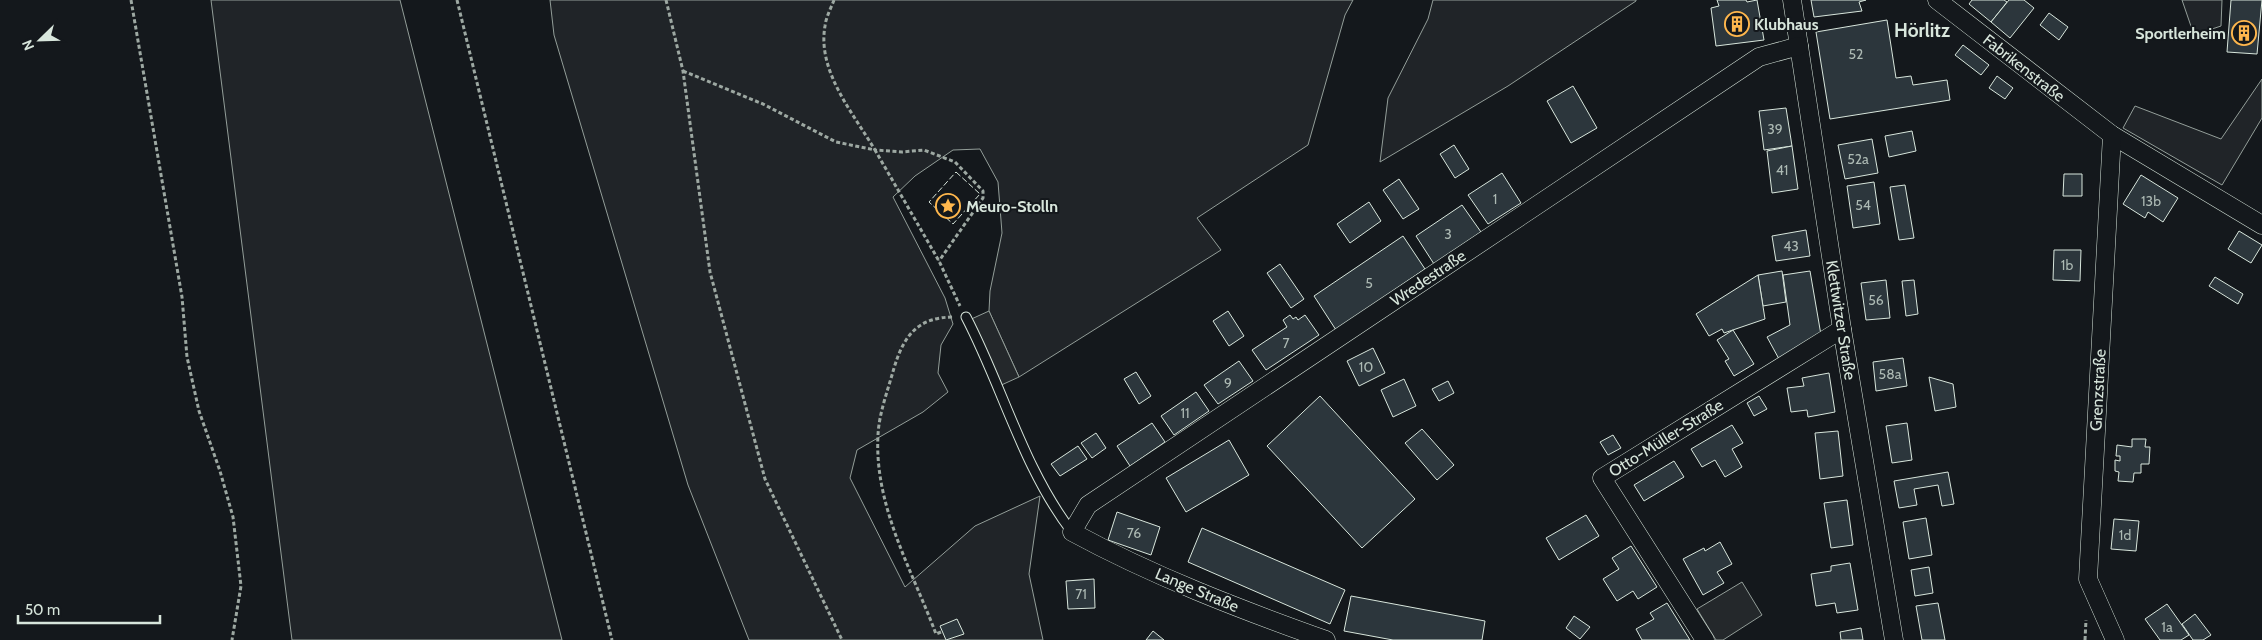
<svg xmlns="http://www.w3.org/2000/svg" width="2262" height="640" font-family="Cabin,sans-serif">
<rect width="100%" height="100%" fill="#14181c"/>
<g fill="#202428" stroke="#939e99">
<path d="M211,0H400L562,640H292Z"/>
<path d="M550,0H1353L1345,15L1308,145L1197,218L1221,250L1019,377L989,311L990,291L1002,233L998,182L980,149L953,150L915,176L893,197L945,298L953,324L941,345L938,373L948,392L923,412L857,450L850,478L905,587L975,526L1040,496L1029,574L1043,640H749L688,485L554,35Z"/>
<path d="M1433,0H1636V1L1508,86L1380,162L1388,98L1428,19Z"/>
<path d="M2182,0H2222L2221,26L2194,35Z"/>
<path d="M2262,79V118L2222,185L2123,128L2135,106L2221,139Z"/>
</g>
<g fill="#24282b" stroke="#939e99">
<path d="M989,311L1019,377L997,387L967,321Z"/>
<path d="M1742,582L1762,615L1723,640H1716L1697,609Z"/>
</g>
<g fill="#2c363c" stroke="#d8e6dc">
<path d="M1717,0H1746L1747,2L1757,0L1764,40L1716,46L1711,8L1719,6Z"/>
<path d="M1811,0H1866L1859,2L1862,11L1814,17Z"/>
<path d="M1972,0H2004L2007,2L1991,22L1969,4Z"/>
<path d="M2009,0H2024L2034,8L2010,38L1991,22Z"/>
<path d="M2231,0H2262L2257,54L2227,52Z"/>
<path d="M2049,13L2068,27L2059,40L2040,25Z"/>
<path d="M1887,20L1896,78L1911,76L1913,85L1947,80L1950,100L1830,119L1816,32Z"/>
<path d="M1963,45L1989,65L1981,75L1955,55Z"/>
<path d="M1997,76L2013,88L2005,99L1989,88Z"/>
<path d="M1573,86L1597,128L1571,143L1547,101Z"/>
<path d="M1786,108L1792,146L1764,150L1759,111Z"/>
<path d="M1912,131L1916,151L1889,157L1885,136Z"/>
<path d="M1872,139L1878,173L1845,179L1838,145Z"/>
<path d="M1454,145L1469,169L1455,178L1440,154Z"/>
<path d="M1792,146L1798,189L1772,193L1767,151Z"/>
<path d="M1502,173L1521,203L1488,224L1468,195Z"/>
<path d="M2064,174H2082V196H2063Z"/>
<path d="M2141,175L2178,198L2163,222L2148,212L2145,218L2123,204Z"/>
<path d="M1399,179L1419,209L1403,219L1383,190Z"/>
<path d="M1874,182L1880,224L1853,228L1847,186Z"/>
<path d="M1905,185L1914,238L1899,240L1890,187Z"/>
<path d="M1369,202L1381,221L1350,243L1337,224Z"/>
<path d="M1462,205L1481,232L1434,264L1416,236Z"/>
<path d="M1806,230L1810,256L1776,261L1772,236Z"/>
<path d="M2239,231L2262,245L2251,263L2228,249Z"/>
<path d="M1403,236L1425,269L1336,330L1314,296Z"/>
<path d="M2054,250H2081L2080,281L2053,280Z"/>
<path d="M1280,264L1304,299L1291,308L1267,273Z"/>
<path d="M1782,271L1786,302L1763,306L1758,275Z"/>
<path d="M1810,271L1821,335L1779,359L1767,337L1790,325L1783,275Z"/>
<path d="M1758,275L1765,319L1724,333L1722,329L1709,336L1696,314Z"/>
<path d="M2215,277L2243,294L2238,304L2209,286Z"/>
<path d="M1886,280L1890,318L1866,320L1861,283Z"/>
<path d="M1914,280L1918,314L1906,316L1902,281Z"/>
<path d="M1228,311L1244,336L1229,346L1213,321Z"/>
<path d="M1290,315L1293,319L1296,317L1298,320L1305,315L1319,335L1266,370L1252,350L1287,327L1283,320Z"/>
<path d="M1733,330L1754,364L1734,376L1725,361L1729,359L1717,340Z"/>
<path d="M1373,348L1385,373L1359,386L1347,361Z"/>
<path d="M1903,358L1907,386L1876,391L1873,362Z"/>
<path d="M1239,361L1253,381L1218,404L1204,385Z"/>
<path d="M1136,372L1151,396L1139,404L1124,379Z"/>
<path d="M1829,373L1835,412L1808,417L1807,410L1791,412L1787,388L1804,386L1802,378Z"/>
<path d="M1929,377L1953,384L1956,407L1935,411Z"/>
<path d="M1404,379L1416,406L1393,417L1381,390Z"/>
<path d="M1448,381L1454,393L1439,401L1432,389Z"/>
<path d="M1196,392L1209,411L1174,435L1161,416Z"/>
<path d="M1320,396L1415,499L1362,548L1267,446Z"/>
<path d="M1759,396L1767,409L1754,416L1747,403Z"/>
<path d="M1152,423L1165,442L1130,466L1117,446Z"/>
<path d="M1907,423L1912,460L1892,463L1886,426Z"/>
<path d="M1732,425L1743,443L1732,449L1742,467L1725,477L1715,460L1702,467L1691,449Z"/>
<path d="M1422,429L1454,465L1437,480L1405,443Z"/>
<path d="M1838,431L1843,476L1820,479L1815,433Z"/>
<path d="M1096,433L1106,448L1092,458L1081,443Z"/>
<path d="M1613,435L1621,448L1608,455L1600,442Z"/>
<path d="M2132,439H2146L2145,447H2150L2149,464H2141V473H2134L2133,482L2118,481L2119,472L2115,471V460L2120,461V456H2116L2117,445L2132,447Z"/>
<path d="M1229,440L1249,475L1186,512L1166,478Z"/>
<path d="M1078,446L1087,459L1060,476L1051,464Z"/>
<path d="M1674,461L1684,477L1644,501L1634,485Z"/>
<path d="M1948,472L1954,504L1942,506L1938,485L1914,489L1917,505L1899,508L1894,481Z"/>
<path d="M1847,500L1853,545L1831,548L1824,503Z"/>
<path d="M1117,512L1160,527L1151,555L1108,540Z"/>
<path d="M1586,515L1599,536L1559,560L1546,538Z"/>
<path d="M1926,518L1932,555L1909,559L1903,522Z"/>
<path d="M2114,519L2139,521L2136,551L2111,549Z"/>
<path d="M1202,528L1345,590L1330,624L1188,562Z"/>
<path d="M1720,542L1732,564L1717,572L1724,583L1703,595L1683,559L1704,548L1705,551Z"/>
<path d="M1631,546L1657,587L1638,599L1633,591L1617,601L1603,579L1619,569L1612,558Z"/>
<path d="M1850,563L1858,610L1837,613L1835,603L1816,606L1811,574L1831,571V566Z"/>
<path d="M1929,567L1933,593L1915,596L1911,570Z"/>
<path d="M1094,579L1095,608L1068,609L1066,581Z"/>
<path d="M1351,596L1485,621L1482,640H1393L1344,631Z"/>
<path d="M1667,603L1690,640H1642L1636,629L1654,619L1650,613Z"/>
<path d="M1938,603L1945,640H1922L1916,606Z"/>
<path d="M2167,604L2189,635L2181,640H2160L2145,619Z"/>
<path d="M2195,614L2211,635L2203,640H2193L2182,624Z"/>
<path d="M1574,616L1590,627L1580,639L1566,628Z"/>
<path d="M957,619L964,634L946,640L940,626Z"/>
<path d="M1861,628L1863,640H1841L1840,632Z"/>
<path d="M1153,631L1164,640H1146Z"/>
</g>
<g fill="none" stroke-linecap="round" stroke-linejoin="round">
<defs>
<path id="lane" d="M966,317C1003,388 1023,468 1072,532"/>
<g id="street">
<path d="M1792,0L1842,329L1894,640"/>
<path d="M1937,0L2112,135L2262,225"/>
<path d="M2112,135L2088,579L2115,640"/>
<path d="M1326,640C1239,609 1153,576 1072,532L1088,505L1759,57L1799,46"/>
<path d="M1705,640L1602,478L1842,329"/>
</g>
</defs>
<use href="#lane" stroke="#d8e6dc" stroke-width="11"/>
<use href="#street" stroke="#d8e6dc" stroke-width="19"/>
<g stroke="#9da8a2" stroke-width="3" stroke-dasharray="4 2.5" stroke-linecap="butt">
<path d="M131,0L182,297L187,357L199,411L220,471L233,517L241,586L232,640"/>
<path d="M457,0L612,640"/>
<path d="M666,0L683,71L710,272L765,479L842,640"/>
<path d="M834,0C831,8 826,17 825,26C817,71 853,113 875,150L902,152L924,150L955,162L983,191V198L939,261"/>
<path d="M683,71L763,104L836,142L875,150L939,261L960,306"/>
<path d="M941,632L936,634C912,570 874,506 878,435C879,413 888,390 894,368C904,335 918,317 954,317"/>
<path d="M2085,640L2086,620"/>
</g>
<use href="#lane" stroke="#14181c" stroke-width="9"/>
<use href="#street" stroke="#14181c" stroke-width="18"/>
<path stroke="#d8e6dc" stroke-width="1" stroke-dasharray="6 2.5" stroke-linecap="butt" d="M956,172L980,194L953,224L929,202Z"/>
</g>
<defs>
<symbol id="building-ring" viewBox="-11 -11 22 22"><circle r="9.5" fill="#14181c" stroke="#ffb74d" stroke-width="1.5"/><path d="M-4-6H4V6H1V3H-1V6H-4ZM-2.5-4.3h1.7v1.8h-1.7ZM.8-4.3h1.7v1.8H.8ZM-2.5-1h1.7V.8h-1.7ZM.8-1h1.7V.8H.8Z" fill="#ffb74d"/></symbol>
<symbol id="sight-ring" viewBox="-11 -11 22 22"><circle r="9.5" fill="#14181c" stroke="#ffb74d" stroke-width="1.5"/><path d="M0-6L1.8-2.2L6-1.7L2.9 1.2L3.7 5.4L0 3.3L-3.7 5.4L-2.9 1.2L-6-1.7L-1.8-2.2Z" fill="#ffb74d"/></symbol>
</defs>
<g fill-rule="evenodd">
<use href="#building-ring" x="1723" y="10" width="28" height="28"/>
<use href="#building-ring" x="2230" y="19" width="28" height="28"/>
<use href="#sight-ring" x="934" y="192" width="28" height="28"/>
</g>
<g text-anchor="middle" dominant-baseline="central" stroke-width="4" stroke-linejoin="round" paint-order="stroke">
<g font-size="14" fill="#adbab4">
<text x="1856" y="54">52</text>
<text x="1775" y="129">39</text>
<text x="1858" y="159">52a</text>
<text x="1782" y="170">41</text>
<text x="1495" y="199">1</text>
<text x="2151" y="201">13b</text>
<text x="1863" y="205">54</text>
<text x="1448" y="234">3</text>
<text x="1791" y="246">43</text>
<text x="2067" y="265">1b</text>
<text x="1369" y="283">5</text>
<text x="1876" y="300">56</text>
<text x="1286" y="343">7</text>
<text x="1366" y="367">10</text>
<text x="1890" y="374">58a</text>
<text x="1228" y="383">9</text>
<text x="1185" y="413">11</text>
<text x="1134" y="533">76</text>
<text x="2125" y="535">1d</text>
<text x="1081" y="594">71</text>
<text x="2167" y="627">1a</text>
</g>
<g font-size="16" font-weight="bold" fill="#d8e6dc" stroke="#14181c" text-anchor="start">
<text x="1754" y="24">Klubhaus</text>
<text x="2226" y="33" text-anchor="end">Sportlerheim</text>
<text x="966" y="206">Meuro-Stolln</text>
</g>
<g font-size="16" fill="#d8e6dc" stroke="#14181c">
<text transform="translate(2024 68) rotate(38)">Fabrikenstraße</text>
<text transform="translate(1428 278) rotate(-34)">Wredestraße</text>
<text transform="translate(1841 320) rotate(81)">Klettwitzer Straße</text>
<text transform="translate(2098 390) rotate(-87)">Grenzstraße</text>
<text transform="translate(1666 438) rotate(-32)">Otto-Müller-Straße</text>
<text transform="translate(1197 590) rotate(23)">Lange Straße</text>
</g>
<g font-size="19" font-weight="bold" fill="#d8e6dc" stroke="#14181c">
<text x="1922" y="30">Hörlitz</text>
</g>
</g>
<g transform="translate(40 40) rotate(247)" stroke="#14181c" stroke-width="4" paint-order="stroke">
<path d="M0-4L9 19L0 12L-9 19Z" fill="#d8e6dc"/>
<text y="-8" font-size="14" font-weight="bold" text-anchor="middle" fill="#d8e6dc">N</text>
</g>
<path d="M18 615v8h142v-8" fill="none" stroke="#d8e6dc" stroke-width="2.5"/>
<text x="25" y="615" font-size="15" fill="#d8e6dc" stroke="#14181c" stroke-width="4" paint-order="stroke">50 m</text>
</svg>
